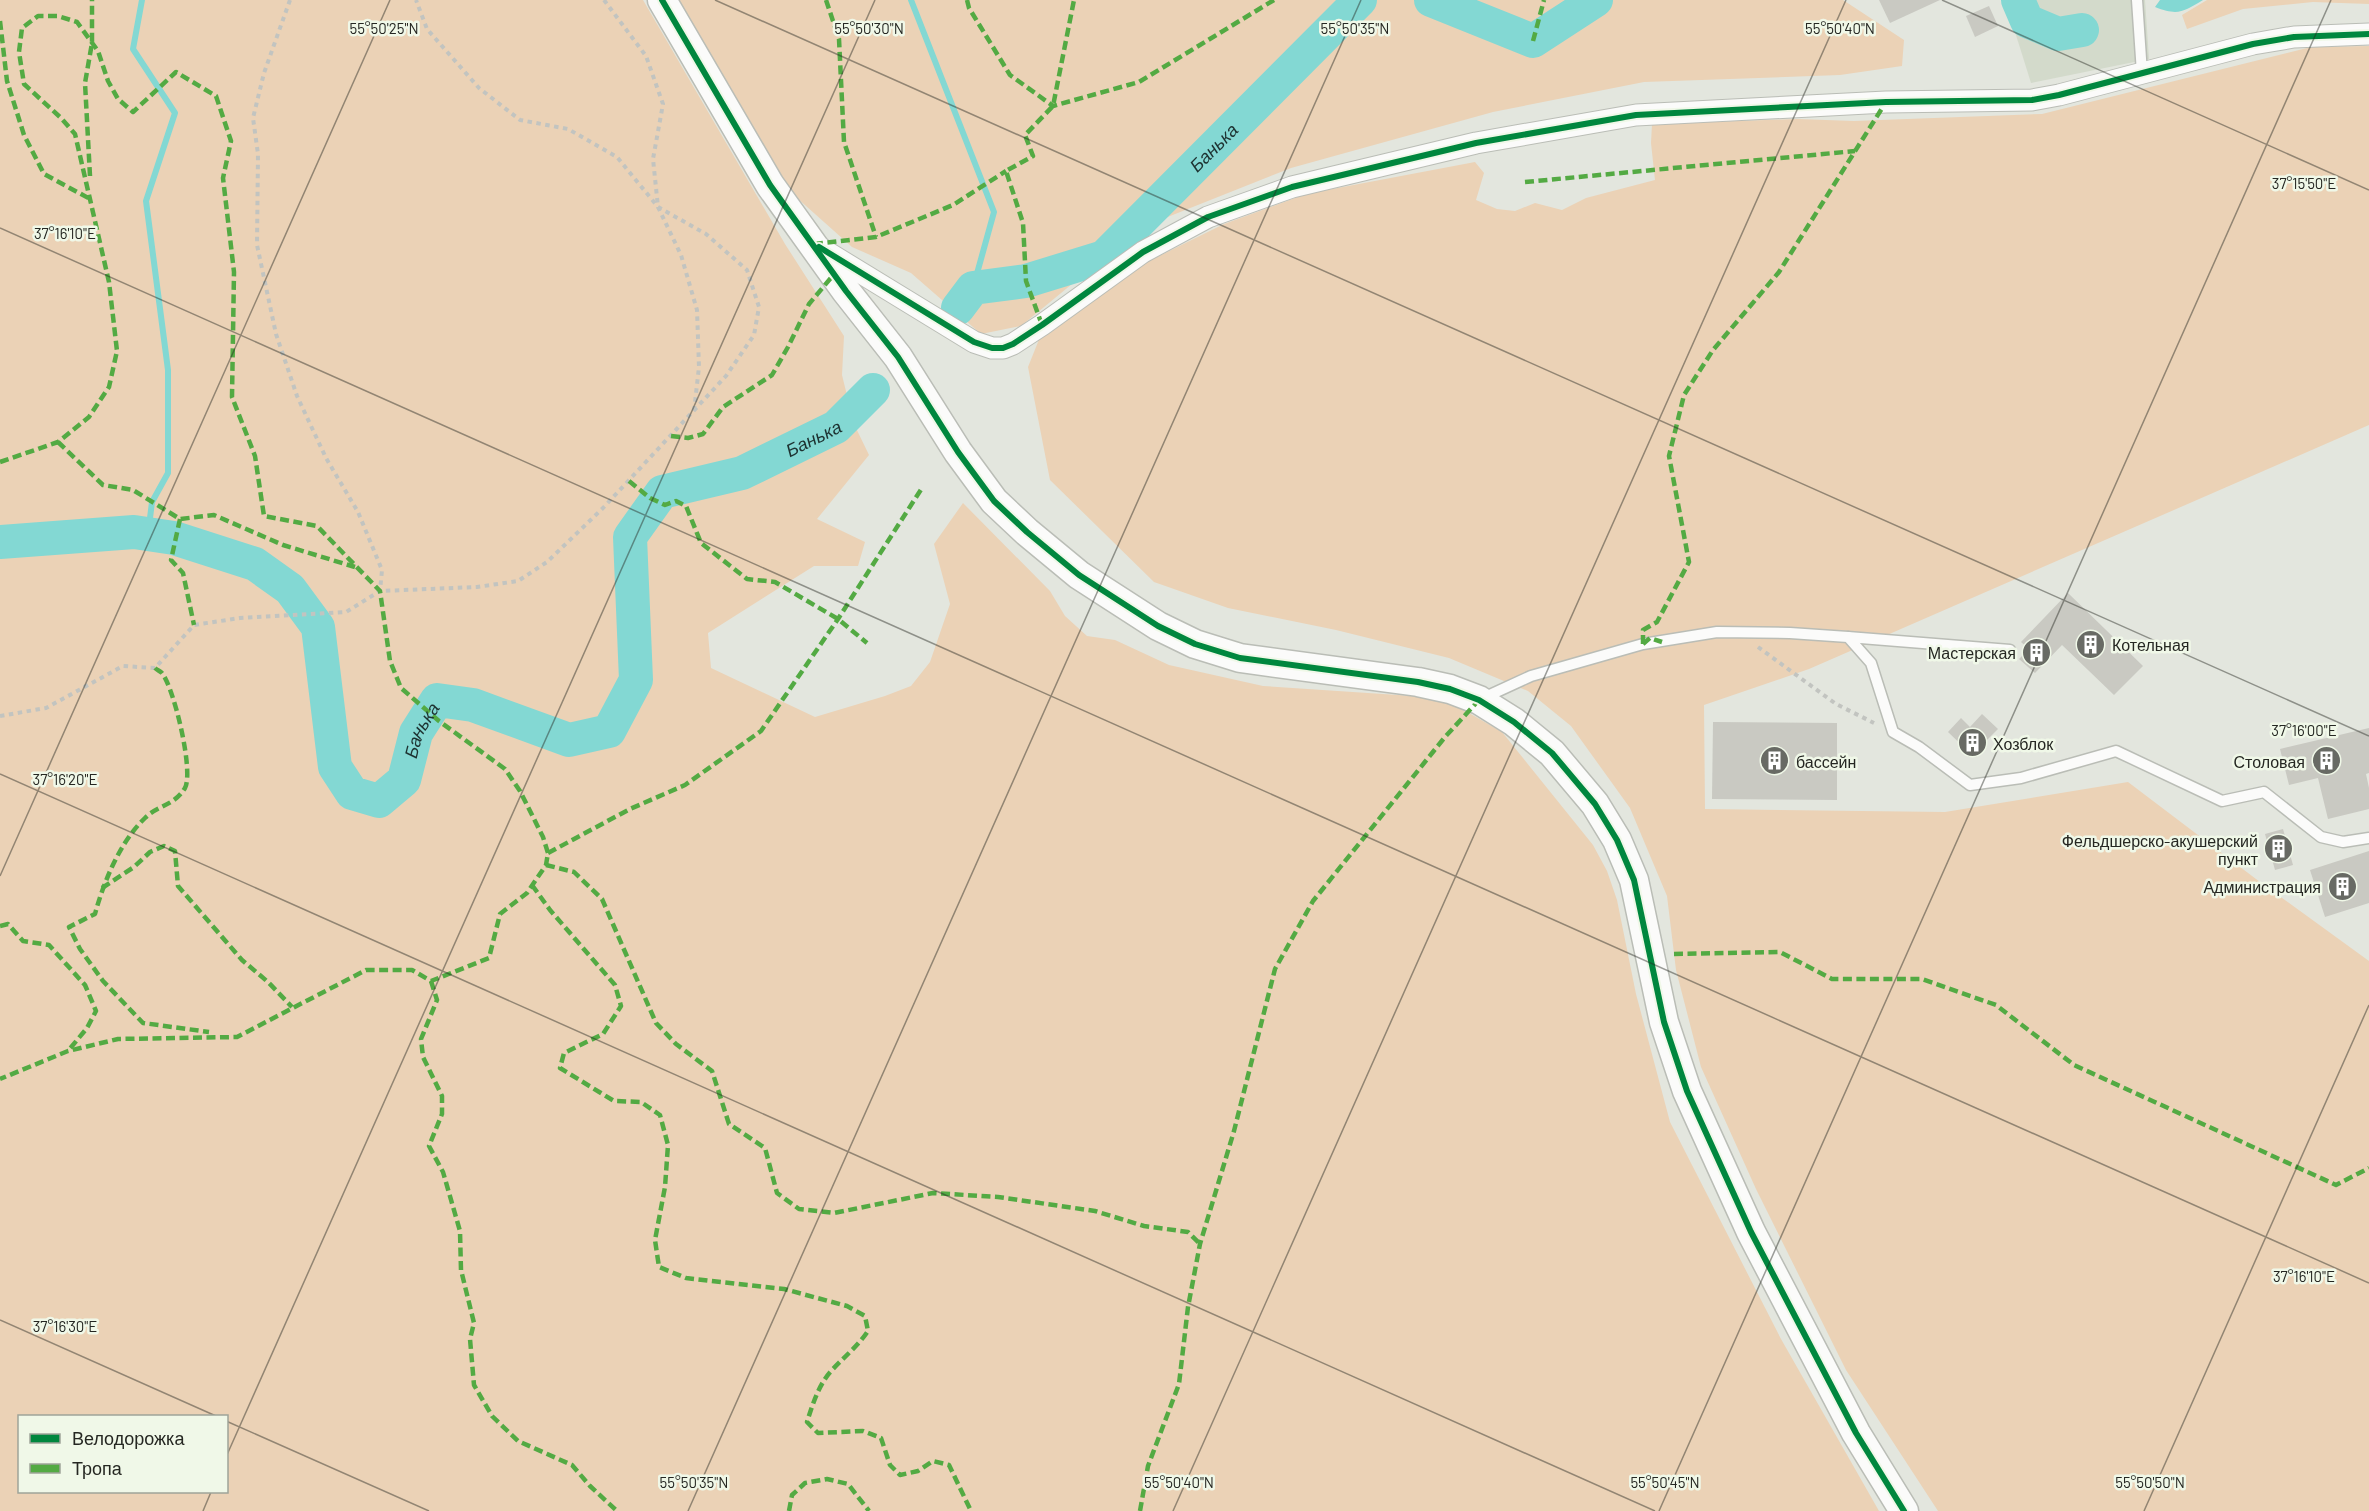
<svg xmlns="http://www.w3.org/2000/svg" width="2369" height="1511" font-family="Barlow,sans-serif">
<rect width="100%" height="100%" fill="#e3e6de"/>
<path fill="#d3dacb" d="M2005,0H2145L2149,59L2031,83Z"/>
<g fill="#ebd2b6" fill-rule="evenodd">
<path d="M0,0H643L785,244L844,336L842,375L854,424L869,455L817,519L865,542L858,566H814L708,633L711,668L815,717L885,696L911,686L930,662L950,604L934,544L963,503L1050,591L1065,616L1087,636L1115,640L1169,665L1263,686L1443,698L1502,732L1593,845L1607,871L1617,900L1636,994L1670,1122L1781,1339L1879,1511H0ZM20,1416H226V1492H20Z"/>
<path d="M679,0H1843L1904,40L1902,66L1840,75L1644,82L1493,112L1291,168L1140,228L1021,326L981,334L911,273L852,247L787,189Z"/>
<path d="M2207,0H2369V4L2313,2L2243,9L2187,29L2182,15Z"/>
<path d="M2369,46V425L1809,669L1704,705L1705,809L1945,812L2128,782L2256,879L2369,961V1511H1938L1846,1370L1756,1189L1701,1067L1676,970L1667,896L1630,808L1571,726L1528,691L1449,658L1336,630L1228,608L1154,582L1050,480L1028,367L1040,337L1149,261L1224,224L1306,194L1475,162L1484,173L1476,200L1497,209L1515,211L1535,203L1562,210L1586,198L1655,180L1651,143L1652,124L1797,119L1854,121L2042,114L2311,47Z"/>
</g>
<path fill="#83d8d3" d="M2160,0H2203C2183,12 2178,16 2155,7Z"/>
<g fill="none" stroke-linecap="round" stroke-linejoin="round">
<g stroke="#83d8d3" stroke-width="6">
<path d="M142,0L133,49L175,113L146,201L168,370V473L152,502L148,534"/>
<path d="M911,0L994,212L973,288"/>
</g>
<g stroke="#83d8d3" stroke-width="34">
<path d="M1431,0L1533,41L1596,0"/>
<path d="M2018,0L2027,21L2058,34L2082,30"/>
<path id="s1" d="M958,308L973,288L1026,281L1104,257L1360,0"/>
<path id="s2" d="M0,542L134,532L174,538L255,564L290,589L318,627L335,767L352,793L379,801L404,780L416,733L437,700L473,705L569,740L609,731L636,680L630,537L662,492L742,473L836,427L873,390"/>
</g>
</g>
<g fill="#c9c9c2">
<path d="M1879,0H1940L1890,23Z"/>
<path d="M1989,6L1998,26L1975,37L1966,16Z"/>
<path d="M2068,593L2143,666L2114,695L2062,645L2035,673L2019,659L2029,649L2021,642Z"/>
<path d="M1982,714L1998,729L1972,755L1948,732L1961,718L1970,727Z"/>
<path d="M1713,722L1837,723V800L1712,799Z"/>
<path d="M2369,728V773L2366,774L2369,788V809L2328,819L2318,778L2289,785L2280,749Z"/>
<path d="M2283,829L2293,865L2275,870L2265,834Z"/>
<path d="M2369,851V903L2325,917L2310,870Z"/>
</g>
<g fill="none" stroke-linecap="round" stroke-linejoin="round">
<defs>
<g id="lane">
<path d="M2137,0L2142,73"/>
<path d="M1848,637L2010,650"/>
<path d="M1481,699L1531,676L1643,644L1717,632L1790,633L1848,637L1871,663L1893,732L1919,747L1970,785L2021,778L2116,751L2222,801L2264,792L2321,837L2343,842L2369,838"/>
</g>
<path id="street" d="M817,246L974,342L992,348H1003L1013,344L1042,325L1143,252L1208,217L1292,187L1476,143L1636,115L1886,102L2032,100L2059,95L2253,44L2294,37L2369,34"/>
<path id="secondary" d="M662,0L770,185L846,291L898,357L958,452L994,501L1027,532L1079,575L1158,626L1195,644L1240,658L1418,682L1450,689L1479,700L1514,722L1552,753L1595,804L1617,840L1634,880L1664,1022L1687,1091L1751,1232L1856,1433L1904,1511"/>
</defs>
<use href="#lane" stroke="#babdb6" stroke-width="13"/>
<use href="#street" stroke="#babdb6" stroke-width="23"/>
<use href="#secondary" stroke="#babdb6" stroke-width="31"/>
<g stroke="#c2c4c0" stroke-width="4" stroke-dasharray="4.5 4.5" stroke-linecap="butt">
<path d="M290,0L264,73L253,118L258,154L257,245L276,334L297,396L326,458L358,512L382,570L380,591"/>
<path d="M604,0L646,56L663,104L653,159L658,207L681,255L697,310L699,367L694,411"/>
<path d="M1758,647L1836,704L1874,723"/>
<path d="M0,716L46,708L123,666L155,668L194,625L240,618L346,612L380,591L477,587L518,581L547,562L603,508L726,376L754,335L759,307L747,270L706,234L658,207L617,157L568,129L520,120L479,88L427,29L416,0"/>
</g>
<use href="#lane" stroke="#fbfbfa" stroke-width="10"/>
<use href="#street" stroke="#fbfbfa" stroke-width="21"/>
<use href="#secondary" stroke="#fbfbfa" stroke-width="28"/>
<g stroke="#53aa43" stroke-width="4.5" stroke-dasharray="9 4.5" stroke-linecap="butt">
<path d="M826,0L839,39L844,142L876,237"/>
<path d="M967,0L969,8L1010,75L1053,106L1139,82L1274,0"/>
<path d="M0,21L7,81L24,135L44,174L92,200"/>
<path d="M1533,41L1544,0"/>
<path d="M90,176L85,83L92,43V0"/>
<path d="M1525,182L1855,151"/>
<path d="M814,244L876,237L953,205L1006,171"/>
<path d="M1042,325L1026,281L1023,223L1006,171L1033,156L1025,135L1053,106L1074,0"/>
<path d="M671,436L688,438L703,434L723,407L772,375L788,347L809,304L835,273"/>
<path d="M58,442L103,485L133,490L180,519L214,515L283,545L355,567"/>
<path d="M0,462L58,442L89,417L109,387L117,351L109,282L75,134L61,118L24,84L19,52L22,28L38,16H58L77,22L98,51L108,81L118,99L133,112L176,72L216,96L231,141L223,178L234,272L232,397L255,456L264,516L317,526L380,591L390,661L401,688L439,721L505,769L520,791L543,837L548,853L546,865L527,893L500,914L489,958L431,981L412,970H366L237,1037L118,1039L68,1051L0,1079"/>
<path d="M629,481L650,498L665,505L676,501L686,506L701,543L747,579L775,582L838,619L867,643"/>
<path d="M180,519L171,560L183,573L194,625"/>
<path d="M1643,644V630L1657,622L1689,562L1669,456L1684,395L1713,350L1779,272L1886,102"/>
<path d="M1643,644L1650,638L1662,642"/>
<path d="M155,668C157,670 160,671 162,673C174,688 194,771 185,788C174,806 158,805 145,818C120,842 104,881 95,914L69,927L80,949L103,981L143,1023L209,1032"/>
<path d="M548,853L630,809L685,785L761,731L838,619L922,488"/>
<path d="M546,865L574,872L602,899L656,1023L676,1044L712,1071L729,1124L765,1148L777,1193L799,1209L834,1213L933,1193L998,1197L1095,1211L1144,1226L1188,1232L1200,1244"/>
<path d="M532,885L550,910L615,985L621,1006L603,1034L564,1053L560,1068L614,1101L641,1102L660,1115L668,1145L665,1187L655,1240L659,1267L686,1278L784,1289L847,1306L865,1316L868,1331C858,1346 845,1356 832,1370C819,1384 813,1403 807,1422L818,1433L863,1431L881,1438L890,1465L900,1475L918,1471L933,1461L949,1465L971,1511"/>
<path d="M102,888L134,867L150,852L164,846L175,851L178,886L242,960L268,982L292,1007"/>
<path d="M0,926L8,924L23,941L49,945L85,985L96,1011L87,1028L68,1051"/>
<path d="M1674,954L1780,952L1832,979H1922L1996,1005L2074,1065L2336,1185L2369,1168"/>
<path d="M431,981L437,1000L421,1039L423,1057L442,1096V1114L429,1146L443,1172L460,1231L461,1270L474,1323L470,1339L474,1385L492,1416L518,1441L572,1465L590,1486L617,1511"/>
<path d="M789,1511L792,1495L805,1483L827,1479L848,1484L869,1511"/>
<path d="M1140,1511L1148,1466L1179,1384L1188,1307L1200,1244L1234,1131L1275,969L1313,901L1445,737L1479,700"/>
</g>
<defs>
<g id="cycleway">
<path d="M662,0L770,185L846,291L898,357L958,452L994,501L1027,532L1079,575L1158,626L1195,644L1240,658L1418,682L1450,689L1479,700L1514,722L1552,753L1595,804L1617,840L1634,880L1664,1022L1687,1091L1751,1232L1856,1433L1904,1511"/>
<path d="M819,247L974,342L992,348H1003L1013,344L1042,325L1143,252L1208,217L1292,187L1476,143L1636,115L1886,102L2032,100L2059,95L2253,44L2294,37L2369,34"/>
</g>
</defs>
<use href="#cycleway" stroke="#f0f8e8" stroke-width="10"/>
<use href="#cycleway" stroke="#00873e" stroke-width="6"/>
</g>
<path fill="none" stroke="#252722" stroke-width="1.5" stroke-opacity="0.45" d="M715,0L2369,736M1942,0L2369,190M0,228L2369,1283M0,774L1655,1511M0,876L390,0M0,1320L216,1416M226,1421L429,1511M226,1457L875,0M203,1511L211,1492M688,1511L1361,0M1173,1511L1846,0M1659,1511L2331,0M2144,1511L2369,1005"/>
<defs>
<symbol id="building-disc" viewBox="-11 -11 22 22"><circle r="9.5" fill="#686a64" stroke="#f0f8e8"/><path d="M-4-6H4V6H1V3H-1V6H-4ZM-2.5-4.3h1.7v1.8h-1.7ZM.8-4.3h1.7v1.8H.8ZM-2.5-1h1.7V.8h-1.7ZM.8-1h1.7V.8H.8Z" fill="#fff"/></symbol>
</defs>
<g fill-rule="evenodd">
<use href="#building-disc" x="2074" y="628" width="33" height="33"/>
<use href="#building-disc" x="2020" y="636" width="33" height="33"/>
<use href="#building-disc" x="1956" y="726" width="33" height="33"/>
<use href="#building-disc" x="1758" y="744" width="33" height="33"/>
<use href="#building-disc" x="2310" y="744" width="33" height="33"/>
<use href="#building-disc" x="2262" y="832" width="33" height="33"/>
<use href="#building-disc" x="2326" y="870" width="33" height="33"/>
</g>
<g text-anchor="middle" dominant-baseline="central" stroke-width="5" stroke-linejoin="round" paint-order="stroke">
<g font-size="16" fill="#252722" stroke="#f0f8e8" text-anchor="end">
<text x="2112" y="644" text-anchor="start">Котельная</text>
<text x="2016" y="652">Мастерская</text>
<text x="1993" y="743" text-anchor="start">Хозблок</text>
<text x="1796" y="761" text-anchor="start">бассейн</text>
<text x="2305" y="761">Столовая</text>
<text x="2258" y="840">Фельдшерско-акушерский<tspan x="2258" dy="18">пункт</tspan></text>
<text x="2321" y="886">Администрация</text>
</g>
<g font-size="18" font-style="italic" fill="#1d3231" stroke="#f0f8e8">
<text stroke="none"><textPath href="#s1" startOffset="315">Банька</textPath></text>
<text stroke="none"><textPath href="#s2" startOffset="1268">Банька</textPath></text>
<text stroke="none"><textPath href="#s2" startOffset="636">Банька</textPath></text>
</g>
</g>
<g font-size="15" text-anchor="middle" fill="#252722" stroke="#f0f8e8" stroke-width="5" stroke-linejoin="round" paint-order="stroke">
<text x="384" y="34">55°50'25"N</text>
<text x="869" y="34">55°50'30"N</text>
<text x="1355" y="34">55°50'35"N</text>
<text x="1840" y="34">55°50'40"N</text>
<text x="2304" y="189">37°15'50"E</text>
<text x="65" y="239">37°16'10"E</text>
<text x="2304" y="736">37°16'00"E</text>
<text x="65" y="785">37°16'20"E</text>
<text x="2304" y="1282">37°16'10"E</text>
<text x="65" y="1332">37°16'30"E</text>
<text x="694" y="1488">55°50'35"N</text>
<text x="1179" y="1488">55°50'40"N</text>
<text x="1665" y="1488">55°50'45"N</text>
<text x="2150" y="1488">55°50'50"N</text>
</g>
<rect x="18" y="1415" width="210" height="78" fill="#f0f8e8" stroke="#9fa499" stroke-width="1.5"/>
<rect x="30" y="1434" width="30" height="9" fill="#00873e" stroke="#9fa499" stroke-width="1.5"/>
<text x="72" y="1445" font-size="18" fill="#252722">Велодорожка</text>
<rect x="30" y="1464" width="30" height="9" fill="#53aa43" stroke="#9fa499" stroke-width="1.5"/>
<text x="72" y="1475" font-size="18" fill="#252722">Тропа</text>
</svg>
